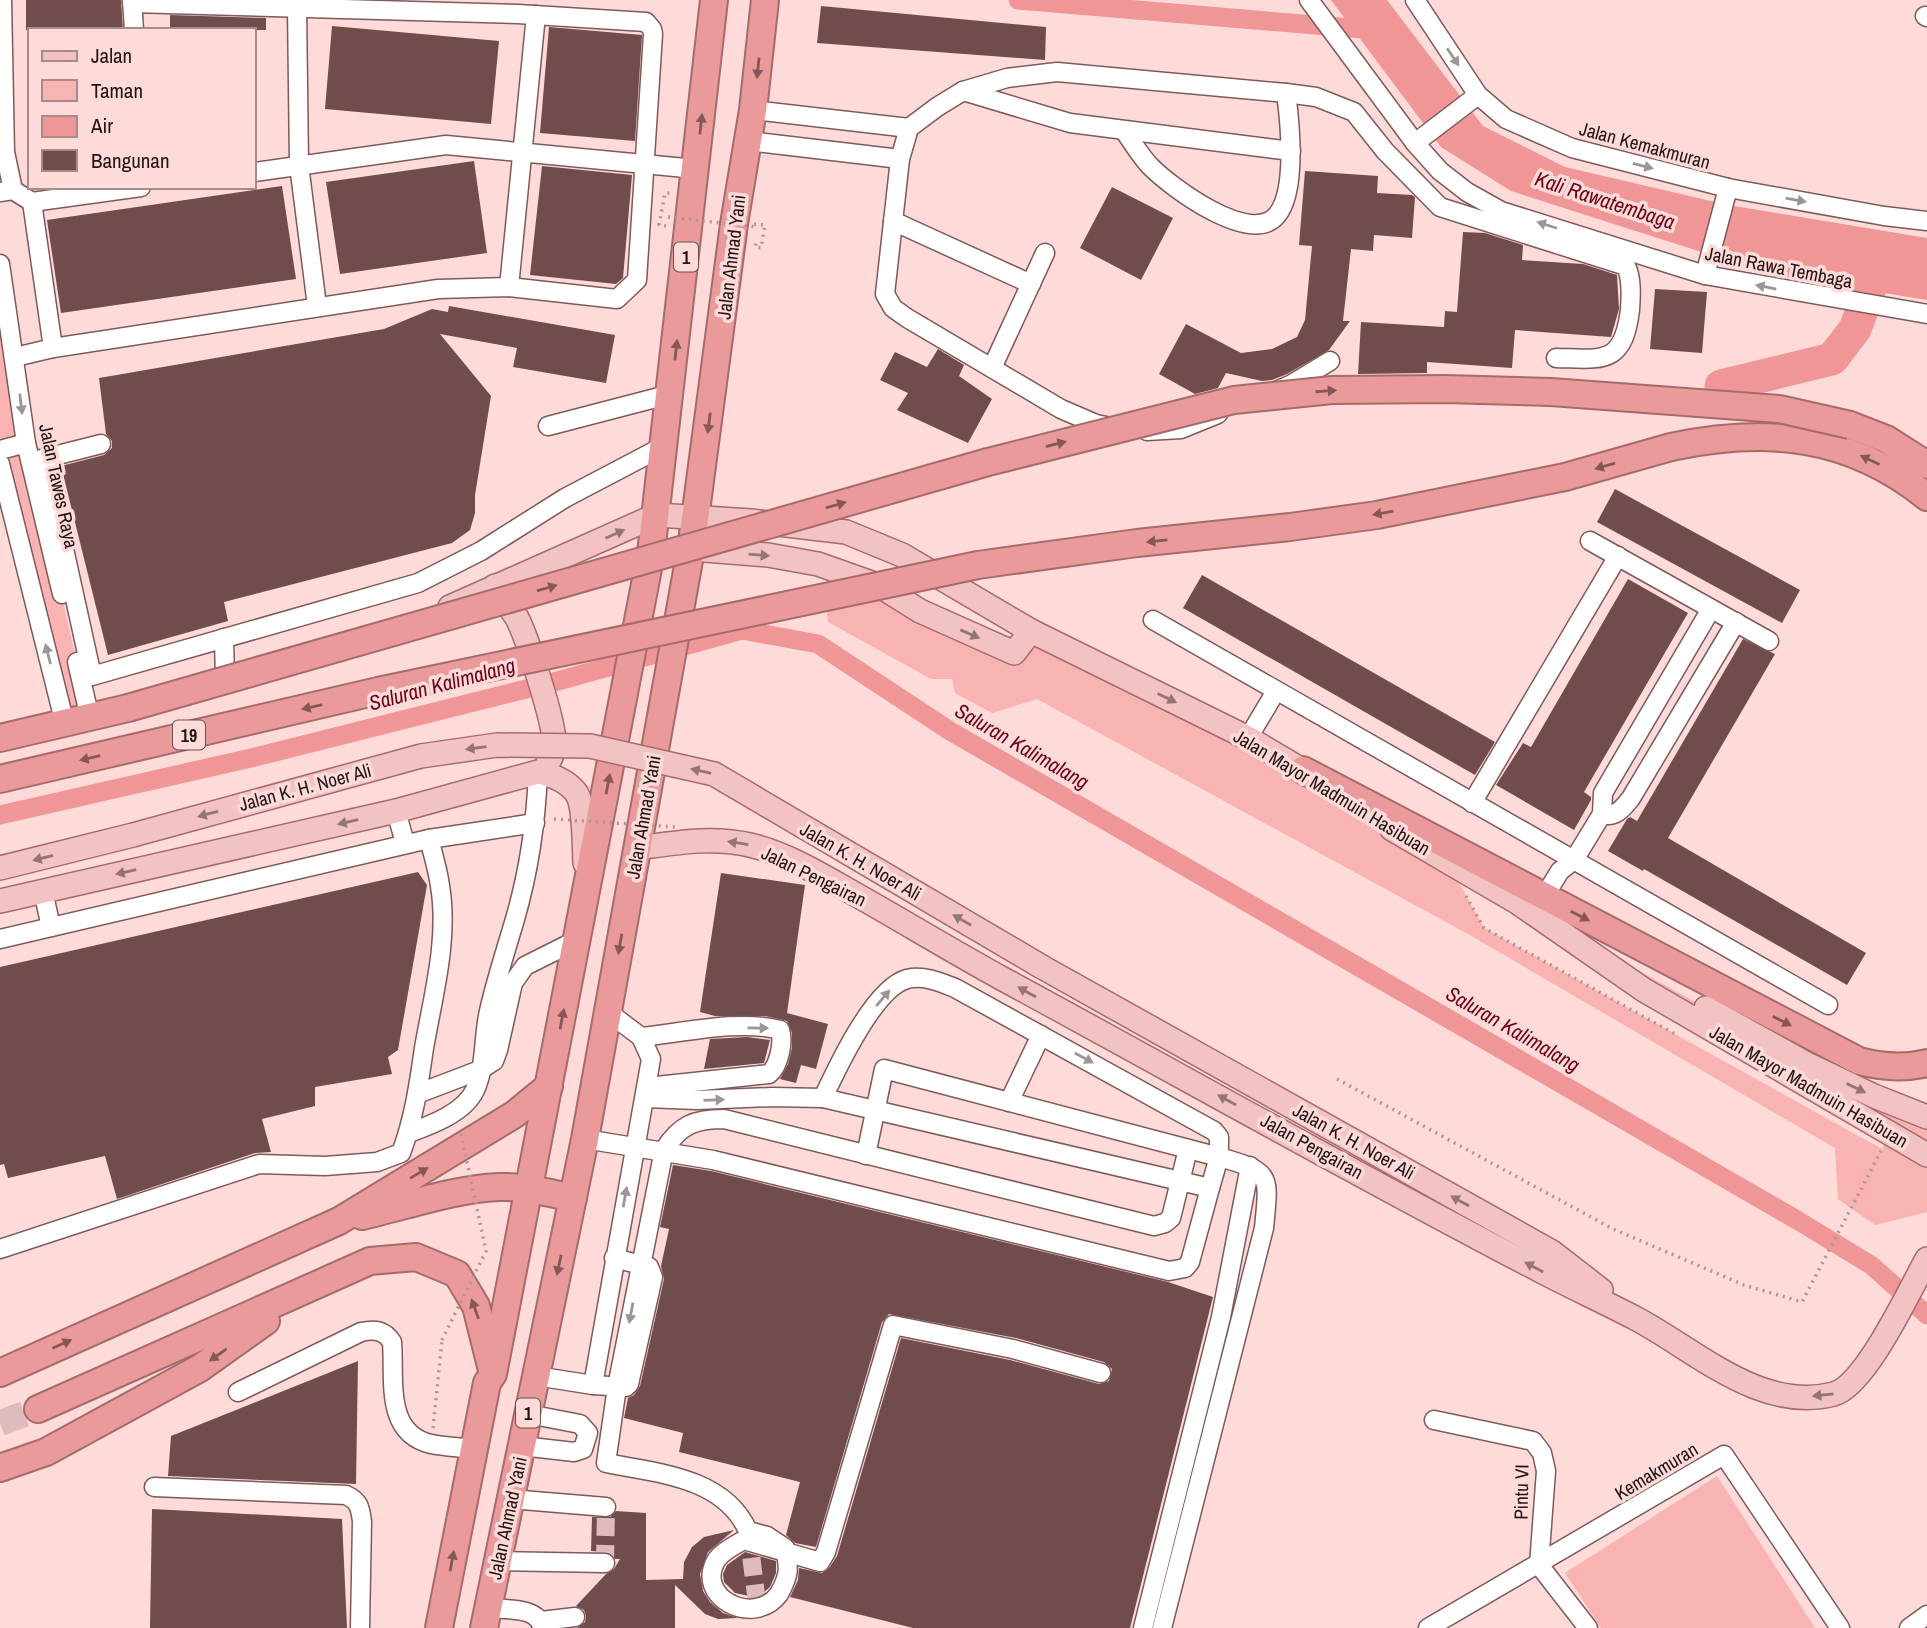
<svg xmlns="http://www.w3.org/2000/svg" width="1927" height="1628" font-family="'Archivo Narrow',sans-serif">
<rect width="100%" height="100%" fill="#fedad9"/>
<g fill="#f9b3b3">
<path d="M0,264L26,443L89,714L64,720L0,464Z"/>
<path d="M880,586L1013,653L1031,631L1447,861L1484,928L1882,1149L1891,1134L1644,990L1625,963L1805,1063L1927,1117V1212L1875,1225L1838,1199L1835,1148L1468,934L1037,699L992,713L955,693L952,679H931L828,622L825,597Z"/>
<path d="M1717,1476L1815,1628H1601L1565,1573Z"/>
</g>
<path fill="#f09696" d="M1331,0H1387L1483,126L1565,167L1728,205L1927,238V300L1770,274L1511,191L1441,147Z"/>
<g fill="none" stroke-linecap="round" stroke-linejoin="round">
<g stroke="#f09696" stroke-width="19">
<path d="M1018,0L1375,30"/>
<path d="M0,815L251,758L554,682L742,630L818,644L950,731L1797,1220L1871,1265L1927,1315"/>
</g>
<path stroke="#f09696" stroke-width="33" d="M1721,386L1832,359L1855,329L1880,261"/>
</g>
<g fill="#714c4c">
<path d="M26,0H121L123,30H26Z"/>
<path d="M821,6L1046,27L1045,60L817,43Z"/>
<path d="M170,15L266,18V30H170Z"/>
<path d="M332,26L499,41L491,124L325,109Z"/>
<path d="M549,27L642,35L635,141L540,133Z"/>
<path d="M474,161L487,253L340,274L326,182Z"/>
<path d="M542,166L632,175L623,278L616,284L530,275Z"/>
<path d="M1305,171L1378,176L1377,193L1412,195L1415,197L1412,238L1374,235L1373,251L1351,249L1343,321H1350L1329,350L1287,374L1272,380L1262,381L1226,373L1218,388L1195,394L1159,374L1186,324L1241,353L1272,349L1297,337L1305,320L1312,246L1299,245Z"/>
<path d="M282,186L296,279L61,313L47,220Z"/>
<path d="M1112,187L1173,218L1141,280L1080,248Z"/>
<path d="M1463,232L1485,233L1523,245L1522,260L1583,264L1617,275L1619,309L1611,337L1515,330L1512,368L1427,362V373L1358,374L1361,322L1444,327L1445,311L1457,312Z"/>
<path d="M1655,289L1707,292L1702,353L1650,349Z"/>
<path d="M449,306L615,335L606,383L513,367L517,348L440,334L491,396L475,495V513L470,530L452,543L224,602L228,621L108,655L61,466L104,455L112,448V441L106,434L99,378L384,329L432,309L448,312Z"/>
<path d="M938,349L964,365L959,376L992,399L968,443L897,410L908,393L880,380L895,352L927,367Z"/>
<path d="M1615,489L1800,590L1782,623L1597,522Z"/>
<path d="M1202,575L1495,742L1475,775L1183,608Z"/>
<path d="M1628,579L1688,613L1584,792L1591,797V800L1574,830L1496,785L1523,743L1531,747Z"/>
<path d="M1743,639L1775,654L1668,838L1866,953L1847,985L1644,869L1643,871L1608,851L1627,819L1630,817L1637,821Z"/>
<path d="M418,872L427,885L398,1050L388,1057L392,1074L315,1087V1106L262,1119L271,1152L255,1153L117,1199L105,1156L8,1178L4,1164L0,1165V967Z"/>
<path d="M721,873L805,885L787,1013L828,1024L816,1069L801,1065L796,1083L780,1079L788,1064L792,1048V1033L787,1021L765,1016H715L700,1012Z"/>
<path d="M747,1037L770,1040L764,1063L704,1069L710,1039Z"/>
<path d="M673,1165L711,1171L1168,1282L1213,1297L1130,1628H913L790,1597L798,1580L799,1568L822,1573L829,1568L837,1556L901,1338L1010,1360L1099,1384L1109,1381L1112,1369L1104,1362L1016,1338L889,1314L882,1322L816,1547L795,1543L786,1535L800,1482L679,1452L683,1433L624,1418L628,1398L634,1395L640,1386L664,1279L661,1266L669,1229L660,1227Z"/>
<path d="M358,1361L356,1484L168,1476L171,1436Z"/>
<path d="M152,1509L342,1519L347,1628H150Z"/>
<path d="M616,1511L646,1513V1580L683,1579L684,1562L692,1547L704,1537L734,1530L708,1552L700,1574L703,1591L710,1602L723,1613L738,1618L718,1619L705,1614L675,1585V1628H577L585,1622L586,1616L584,1610L576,1606L606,1574L614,1569L620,1559H615L611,1554L606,1552L591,1551L592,1517H610Z"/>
<path d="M745,1552L776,1561V1573L770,1587L762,1594L754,1597L735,1593L724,1582L723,1574L727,1565Z"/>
</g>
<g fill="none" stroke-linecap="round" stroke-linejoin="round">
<g stroke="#ddbcbb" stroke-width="18" stroke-dasharray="18 9" stroke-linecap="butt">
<path d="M748,1531L758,1611"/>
<path d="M605,1563L606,1507"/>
</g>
<path stroke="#ddbcbb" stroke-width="26" stroke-dasharray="26 13" stroke-linecap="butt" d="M0,1423L38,1409"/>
<defs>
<g id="minor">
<path d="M2,0L5,152L13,190"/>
<path d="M132,0L134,30"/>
<path d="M1309,0L1415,143L1440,171L1467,192L1501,211L1705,275L1927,314"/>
<path d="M1415,0L1478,95L1506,119L1572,148L1728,188L1884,216L1927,221"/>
<path d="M297,7L299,165L317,306"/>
<path d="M1925,16L1927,17"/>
<path d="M963,91L1070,123L1291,151"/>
<path d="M1286,93L1316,97L1354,112L1385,151L1440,207L1626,266C1632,278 1631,296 1630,310C1623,365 1604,359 1556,358"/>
<path d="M753,110L909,128"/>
<path d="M748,141L900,159"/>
<path d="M1415,143L1478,95"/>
<path d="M254,172L446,145L696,169"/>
<path d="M0,192L13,190L32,202L141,187"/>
<path d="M32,202L53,348"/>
<path d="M893,221L1031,284"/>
<path d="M0,264L26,443L62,594"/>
<path d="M1705,275L1728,188"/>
<path d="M509,287L536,15"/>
<path d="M15,357L53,348L438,289L509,287L617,299L637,280L653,34L652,29L646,22L518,14L132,3"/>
<path d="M992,368L1045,253"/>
<path d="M1276,391L1292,384L1330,361"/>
<path d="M548,426L671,394"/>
<path d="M1116,428L1096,424L1061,409L907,318L893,308L885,294L900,159L909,128L937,107L963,91L1007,78L1057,72L1286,93C1290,122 1297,191 1277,215C1251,247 1171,187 1151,167C1141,157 1133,143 1125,132"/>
<path d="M1147,431L1181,429L1218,414"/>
<path d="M0,450L26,443"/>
<path d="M44,458L92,676L418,583L481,551L565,498L664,446"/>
<path d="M34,461L101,444"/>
<path d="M0,464L64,720"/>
<path d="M1590,541L1769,641"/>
<path d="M1153,620L1828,1005"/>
<path d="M224,638L225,680"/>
<path d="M77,662L89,714"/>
<path d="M1248,738L1276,691"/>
<path d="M1472,803L1618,556"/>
<path d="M396,811L405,843"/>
<path d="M1602,814C1616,818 1623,808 1631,798L1736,622"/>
<path d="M429,839L535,823"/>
<path d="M43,891L51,927"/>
<path d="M1539,905L1560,871L1574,860L1602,814L1603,793L1711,609"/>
<path d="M0,939L429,839C433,854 438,870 440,886C449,939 433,996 424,1048C419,1083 414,1119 401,1153L377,1162L325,1166L259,1164L0,1249"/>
<path d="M641,1037C682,1033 740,1019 780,1030C784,1042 779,1066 769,1074L647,1087"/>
<path d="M417,1094L480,1070L494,1061L498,1050L513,983L525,966L577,940"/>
<path d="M645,1098L697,1100L772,1097L823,1098C837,1068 874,988 907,979C924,975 940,982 955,988L1214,1131L1219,1137V1157C1273,1172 1269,1175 1264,1228L1162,1628"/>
<path d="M1009,1102L1041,1035"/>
<path d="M409,1133C431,1125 464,1113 475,1090C486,1066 483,1036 489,1011C496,980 506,950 515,919C529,871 536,822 538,772"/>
<path d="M585,1139L713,1160L1169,1271L1185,1268L1190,1262L1210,1188L823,1098"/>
<path d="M866,1155L884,1069L1219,1157L1210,1188"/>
<path d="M1101,1373L1013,1349L893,1325L826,1552L820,1562L744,1540C735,1545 723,1551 717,1559C693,1597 754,1628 779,1594C790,1574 789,1569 785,1548L767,1536L748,1531C724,1477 657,1473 606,1463L617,1387L664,1150C680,1125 694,1119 724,1119L1154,1226L1165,1223L1171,1218L1188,1149"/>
<path d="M536,1376L593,1385L626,1387L629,1384L653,1277L649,1267L614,1258"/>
<path d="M593,1385L651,1059L641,1037L608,1012"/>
<path d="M238,1392L361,1332C375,1329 384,1330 392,1342C395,1379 384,1433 431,1444C445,1447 460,1447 474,1449"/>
<path d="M1434,1420L1533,1441L1542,1453L1546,1471L1539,1565L1588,1628"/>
<path d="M522,1446L574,1452L583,1449L588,1433L580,1424L528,1414"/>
<path d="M154,1487L346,1495C359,1501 360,1507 362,1521L360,1628"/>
<path d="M510,1499L606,1507"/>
<path d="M498,1561L605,1563"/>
<path d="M488,1608C505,1610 539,1606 542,1628"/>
<path d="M541,1621L575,1617"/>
<path d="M1143,1628L1221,1317L1250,1166"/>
<path d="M1428,1628L1724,1455L1840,1628"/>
<path d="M1909,1628L1927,1615"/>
</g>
<g id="major">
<path d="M692,549L768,555L818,564L880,586L920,611L1014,653L1031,631L1248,738L1317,779"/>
<path d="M495,586C502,597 510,607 517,618C527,637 554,721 554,742C553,749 553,756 548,762"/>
<path d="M450,607L657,515L751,521L846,532L902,555L1031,631"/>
<path d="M1392,829L1517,902L1644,990L1927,1155"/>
<path d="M637,848C675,843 712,836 750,845C784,853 816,872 846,889C898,918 950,950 1003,979C1182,1076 1360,1177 1541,1271C1572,1287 1604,1302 1635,1318C1696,1350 1760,1413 1834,1394C1866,1385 1910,1289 1927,1259"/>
<path d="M0,868L133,835"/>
<path d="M0,901L396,811L538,772C552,775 568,781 577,794C585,807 584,847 585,863"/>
<path d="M1042,967L1552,1252L1601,1290"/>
<path d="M1706,1008L1805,1063L1874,1096L1927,1117"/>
</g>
<g id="highway">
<path d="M1850,425L1886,439L1927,465"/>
<path d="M1671,447C1766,427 1849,434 1927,497"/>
<path d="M0,738L128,708"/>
<path d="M1303,770L1859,1061C1882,1067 1903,1069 1927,1063"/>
<path d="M0,779L378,691"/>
<path d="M362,1216C406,1206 453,1189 499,1187C524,1186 549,1193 573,1198"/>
<path d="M0,1373L339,1221L515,1114L549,1086"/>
<path d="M38,1409L370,1261L416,1257L457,1274L476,1306L491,1366"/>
<path d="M0,1468L46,1452L200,1368L266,1321"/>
<path d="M439,1628L487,1383L493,1374L651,553L714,0"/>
<path d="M484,1628L585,1139L691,549L734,224L753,110L765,0"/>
</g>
</defs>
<use href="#minor" stroke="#7f5959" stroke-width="21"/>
<use href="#major" stroke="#a56b6c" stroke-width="26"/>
<use href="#highway" stroke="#a56b6c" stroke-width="30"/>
<g stroke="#b19594" stroke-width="3.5" stroke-dasharray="2 5" stroke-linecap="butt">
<path d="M754,224L765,225L761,248L755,247L756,243"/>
<path d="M666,226L659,225L665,193H670"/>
<path d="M1466,896L1484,928L1675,1034"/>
<path d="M1337,1079L1613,1229L1744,1285L1802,1302L1881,1151"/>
<path d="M433,1428L442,1340"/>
</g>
<use href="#minor" stroke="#fff" stroke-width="18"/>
<use href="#major" stroke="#f3c2c3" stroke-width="23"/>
<use href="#highway" stroke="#eb9a9b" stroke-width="26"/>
<defs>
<path id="major-bridge" d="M133,835L421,756L497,745L590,746L714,774L1042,967"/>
<g id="highway-bridge">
<path d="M378,691L978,565L1137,543L1290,527L1377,515L1565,477L1671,447"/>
<path d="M128,708L988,462L1234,400L1332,390L1445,389L1551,392L1779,409L1850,425"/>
</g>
</defs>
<use href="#major-bridge" stroke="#a56b6c" stroke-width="26" stroke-linecap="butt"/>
<use href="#highway-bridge" stroke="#a56b6c" stroke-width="30" stroke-linecap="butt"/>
<g stroke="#b19594" stroke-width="3.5" stroke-dasharray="2 5" stroke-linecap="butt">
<path d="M668,217L757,227"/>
<path d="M554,819L675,827"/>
<path d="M442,1340L486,1251L461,1134"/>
</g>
<use href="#major-bridge" stroke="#f3c2c3" stroke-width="23"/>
<use href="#highway-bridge" stroke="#eb9a9b" stroke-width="26"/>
</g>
<defs><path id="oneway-solid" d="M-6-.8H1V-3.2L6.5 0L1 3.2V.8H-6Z" transform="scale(1.75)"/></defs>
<g fill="#9c9595">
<use href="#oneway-solid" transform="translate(1453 57) rotate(56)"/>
<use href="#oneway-solid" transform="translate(1643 166) rotate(14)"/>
<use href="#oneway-solid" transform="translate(1796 200) rotate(10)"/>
<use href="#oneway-solid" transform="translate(1547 225) rotate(-162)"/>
<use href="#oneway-solid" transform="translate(1766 287) rotate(-169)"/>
<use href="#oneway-solid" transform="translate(21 404) rotate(83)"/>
<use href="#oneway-solid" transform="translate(48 654) rotate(-104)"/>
<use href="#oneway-solid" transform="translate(883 998) rotate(-50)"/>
<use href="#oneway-solid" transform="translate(758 1028) rotate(1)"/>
<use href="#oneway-solid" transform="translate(1084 1058) rotate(28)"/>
<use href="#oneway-solid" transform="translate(714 1100) rotate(-2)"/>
<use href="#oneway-solid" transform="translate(625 1197) rotate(-80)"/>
<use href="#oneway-solid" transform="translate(631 1313) rotate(101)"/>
</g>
<g fill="#875758">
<use href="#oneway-solid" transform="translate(758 68) rotate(96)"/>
<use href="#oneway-solid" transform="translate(701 124) rotate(-84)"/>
<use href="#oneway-solid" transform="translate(676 350) rotate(-84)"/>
<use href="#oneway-solid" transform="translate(1326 391) rotate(-4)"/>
<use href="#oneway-solid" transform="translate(709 423) rotate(97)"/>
<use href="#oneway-solid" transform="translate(1056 444) rotate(-14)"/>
<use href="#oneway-solid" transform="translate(1870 460) rotate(-155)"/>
<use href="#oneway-solid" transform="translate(1605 466) rotate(164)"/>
<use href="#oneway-solid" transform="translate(836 505) rotate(-16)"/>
<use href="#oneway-solid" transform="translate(1383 513) rotate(170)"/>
<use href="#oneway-solid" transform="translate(1157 541) rotate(174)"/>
<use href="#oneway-solid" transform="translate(547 588) rotate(-16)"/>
<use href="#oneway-solid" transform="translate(312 707) rotate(167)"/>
<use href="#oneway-solid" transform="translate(90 758) rotate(167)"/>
<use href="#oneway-solid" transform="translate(608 784) rotate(-79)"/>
<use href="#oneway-solid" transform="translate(1580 916) rotate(27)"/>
<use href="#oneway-solid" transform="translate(620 944) rotate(100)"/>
<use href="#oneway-solid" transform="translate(562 1019) rotate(-79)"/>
<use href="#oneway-solid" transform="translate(1782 1021) rotate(27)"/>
<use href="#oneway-solid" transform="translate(419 1173) rotate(-31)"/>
<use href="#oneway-solid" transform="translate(559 1265) rotate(102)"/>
<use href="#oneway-solid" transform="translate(475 1309) rotate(-110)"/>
<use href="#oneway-solid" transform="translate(62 1344) rotate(-24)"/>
<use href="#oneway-solid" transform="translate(218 1355) rotate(145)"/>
<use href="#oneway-solid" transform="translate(452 1561) rotate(-79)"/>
</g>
<g fill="#957474">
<use href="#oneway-solid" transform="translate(615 534) rotate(-24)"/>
<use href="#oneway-solid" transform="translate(759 555) rotate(5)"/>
<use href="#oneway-solid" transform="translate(970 634) rotate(23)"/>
<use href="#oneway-solid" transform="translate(1167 698) rotate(26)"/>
<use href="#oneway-solid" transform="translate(476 748) rotate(172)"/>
<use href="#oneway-solid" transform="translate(701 771) rotate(-167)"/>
<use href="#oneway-solid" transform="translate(208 814) rotate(165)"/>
<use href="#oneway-solid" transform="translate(348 822) rotate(167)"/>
<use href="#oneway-solid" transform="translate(738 843) rotate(-171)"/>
<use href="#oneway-solid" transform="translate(43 858) rotate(166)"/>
<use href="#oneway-solid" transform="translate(126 872) rotate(167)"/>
<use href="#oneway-solid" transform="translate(962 920) rotate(-150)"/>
<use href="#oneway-solid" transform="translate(1027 992) rotate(-151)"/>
<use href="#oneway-solid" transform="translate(1856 1088) rotate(26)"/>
<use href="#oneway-solid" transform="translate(1227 1100) rotate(-151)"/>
<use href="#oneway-solid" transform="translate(1460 1201) rotate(-151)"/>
<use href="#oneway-solid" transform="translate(1534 1267) rotate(-152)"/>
<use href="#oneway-solid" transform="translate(1823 1395) rotate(174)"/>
</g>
<g text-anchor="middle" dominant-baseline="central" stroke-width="7" stroke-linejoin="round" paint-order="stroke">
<g fill="#fedad9" stroke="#654f4f" stroke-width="2">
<rect x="674" y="242.5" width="24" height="29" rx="5"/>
<rect x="173" y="720.5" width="32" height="29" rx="5"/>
<rect x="516" y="1398.5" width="24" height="29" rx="5"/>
</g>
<g font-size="18" font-weight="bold" fill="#231414">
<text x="686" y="257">1</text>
<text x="189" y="735">19</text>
<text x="528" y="1413">1</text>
</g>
<g font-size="19" fill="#231414" stroke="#fedad9">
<text transform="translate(1645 145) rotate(15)">Jalan Kemakmuran</text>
<text transform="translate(731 257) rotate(-83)">Jalan Ahmad Yani</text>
<text transform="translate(1779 267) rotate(11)">Jalan Rawa Tembaga</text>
<text transform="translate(59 486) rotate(78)">Jalan Tawes Raya</text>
<text transform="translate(305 787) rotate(-15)">Jalan K. H. Noer Ali</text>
<text transform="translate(1332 792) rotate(31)">Jalan Mayor Madmuin Hasibuan</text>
<text transform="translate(643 817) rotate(-80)">Jalan Ahmad Yani</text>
<text transform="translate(861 861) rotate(30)">Jalan K. H. Noer Ali</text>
<text transform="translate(814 876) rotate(26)">Jalan Pengairan</text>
<text transform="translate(1809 1086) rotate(30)">Jalan Mayor Madmuin Hasibuan</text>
<text transform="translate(1354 1141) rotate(29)">Jalan K. H. Noer Ali</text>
<text transform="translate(1312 1146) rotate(29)">Jalan Pengairan</text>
<text transform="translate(1656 1471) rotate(-31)">Kemakmuran</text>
<text transform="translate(1521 1492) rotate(-89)">Pintu VI</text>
<text transform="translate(507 1518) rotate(-78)">Jalan Ahmad Yani</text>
</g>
<g font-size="21" font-style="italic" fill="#6f0019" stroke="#fedad9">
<text transform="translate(1605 200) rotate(18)">Kali Rawatembaga</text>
<text transform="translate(442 684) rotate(-15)">Saluran Kalimalang</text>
<text transform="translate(1022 746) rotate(30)">Saluran Kalimalang</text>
<text transform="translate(1513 1029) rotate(30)">Saluran Kalimalang</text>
</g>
</g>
<rect x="28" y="28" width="228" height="161" fill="#fedad9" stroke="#a68b8a" stroke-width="2"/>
<rect x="42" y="51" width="35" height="10" fill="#f3c2c3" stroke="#a68b8a" stroke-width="2"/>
<text x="91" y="63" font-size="21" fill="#231414">Jalan</text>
<rect x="42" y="80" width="35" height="21" fill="#f9b3b3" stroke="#a68b8a" stroke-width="2"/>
<text x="91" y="98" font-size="21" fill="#231414">Taman</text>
<rect x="42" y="116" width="35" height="21" fill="#f09696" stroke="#a68b8a" stroke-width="2"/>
<text x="91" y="133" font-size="21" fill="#231414">Air</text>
<rect x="42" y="150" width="35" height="21" fill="#714c4c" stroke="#a68b8a" stroke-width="2"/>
<text x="91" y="168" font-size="21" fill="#231414">Bangunan</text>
</svg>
